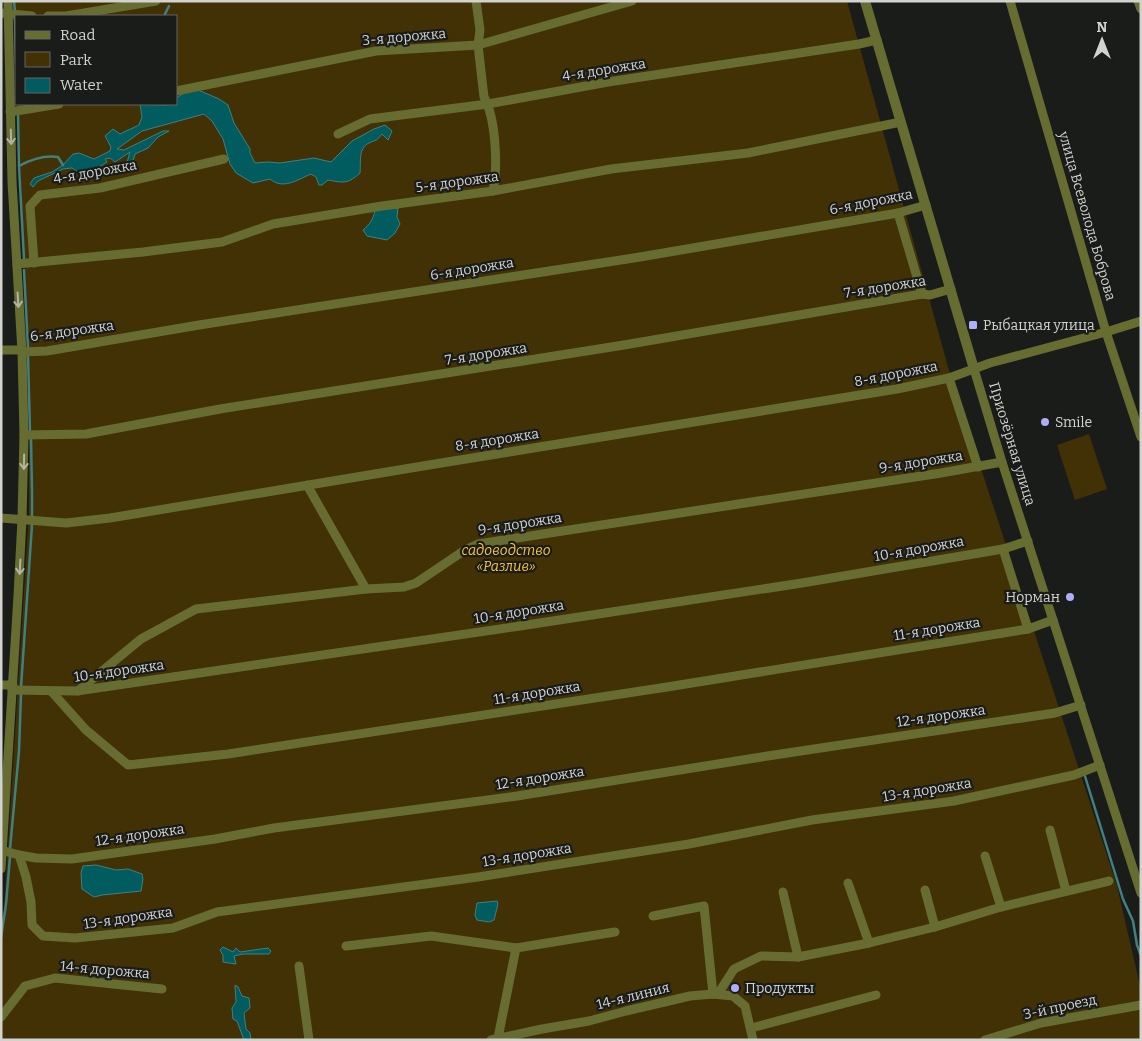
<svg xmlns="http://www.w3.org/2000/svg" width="1142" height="1041" font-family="Bitter,serif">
<rect width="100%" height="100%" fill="#1a1c1a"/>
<g fill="#423105">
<path d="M13,1H847L948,367L1117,886L1141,990V1040H1V958L29,513V350L17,104H176V16H16V79Z"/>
<path d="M1089,434L1107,489L1075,500L1057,445Z"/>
</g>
<g fill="#015c5f" stroke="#408081">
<path d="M196,89L219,99L228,105L234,123L250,149V153L255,163L268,162L280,163L314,158L331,162L352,141L374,129L385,125L392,131L388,140L382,134C376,142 377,139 369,143C358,148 361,162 360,173C348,184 344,183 328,180L322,185H319L316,177L311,174C297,180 283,190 270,179L253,183L236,173L230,164L223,139L212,121L204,114L142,131L117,149L124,150L163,131H169L158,137L148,148L135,154L133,161L126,166L130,152L115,162L110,158L105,159L107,162L85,176L72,168L63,169L38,181L33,187L30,184L34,178L52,172L63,165L73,154L79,153L94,159L110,151L111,147L105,136L113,129L120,134L139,125L142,117L140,104L166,105L168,104H176V98L184,93Z"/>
<path d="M398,208L397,217L400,224L395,233L387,240L367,236L363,230C370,224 373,220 375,210Z"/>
<path d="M96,865L116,870L128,869L142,874L143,879L141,891L102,895L94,897L82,889L81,873L83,866Z"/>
<path d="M497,901L498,904L494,920L489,922L477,920L475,915L477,903Z"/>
<path d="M223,947L233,952L236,948L240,952L268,948L271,951L269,954H243L234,956L236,964L223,962V955L220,950Z"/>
<path d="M235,985L238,987L242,996L249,998L250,1008L244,1013L246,1029L250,1033L251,1040H244L237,1021L233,1019L232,1008L236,1002Z"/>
</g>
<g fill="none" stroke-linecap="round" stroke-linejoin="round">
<g stroke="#408081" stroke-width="2.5">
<path d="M14,1L15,11"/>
<path d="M164,16L169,6"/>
<path d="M15,18L16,63"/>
<path d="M18,115L19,166"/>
<path d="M24,259L19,166C32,159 44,155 58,157L63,165"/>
<path d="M24,270L28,348"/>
<path d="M28,356L30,432"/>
<path d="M31,439L32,492V518"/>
<path d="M21,687L32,525"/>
<path d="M1084,773L1123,899L1133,921L1137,945L1141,956"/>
<path d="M10,849L19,751L21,694"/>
<path d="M1,938L6,904L10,857"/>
</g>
<g stroke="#676c31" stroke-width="9">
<path d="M476,1L480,30L478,45L484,97C496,119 498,166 493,191"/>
<path d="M1010,1L1106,332L1141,437"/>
<path d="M1138,1L1141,9"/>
<path d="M1,13L32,16"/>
<path d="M48,16H66L156,1"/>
<path d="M176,91L376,51L478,45L632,1"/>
<path d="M10,112L59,104"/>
<path d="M338,134L370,119L488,104L608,82L859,44L877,40"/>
<path d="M898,213L922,294"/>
<path d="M34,263L30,206L40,195L100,188L224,159"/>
<path d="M17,264L143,252L222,242L273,224L382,206L493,191L611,169L748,153L901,122"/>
<path d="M1,350H21"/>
<path d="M22,352L47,351L199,325L640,257L898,213L926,205"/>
<path d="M974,369L1002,462L1141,893"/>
<path d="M949,378L978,467"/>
<path d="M24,435L86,434L220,409L624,345L922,294L930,295L951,289"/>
<path d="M307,485L366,589"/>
<path d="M1,518L66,523L110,518L429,465L897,389L949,378L990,363L1106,332L1141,321"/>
<path d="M1003,549L1028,629"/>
<path d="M1,685H13"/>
<path d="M12,690L77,691L520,626L802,583L1003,549L1028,541"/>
<path d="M51,691L86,730L128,765L228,754L667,687L1028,629L1053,620"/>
<path d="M78,691L141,639L196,609L366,589L404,587L416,583L465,550L478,544L941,473L1002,462"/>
<path d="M1050,830L1066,891"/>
<path d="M1,850L19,855L36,858L72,859L215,839L274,828L517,796L774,755L1055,713L1081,705"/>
<path d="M19,855L26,877L31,902L32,925L43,936L75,938L173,928L217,912L478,877L689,844L812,820L954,801L1074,775L1100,765"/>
<path d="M985,856L1001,907"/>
<path d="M1,869L18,596L22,519L24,435L22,352L12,182L8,1"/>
<path d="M848,883L869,943"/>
<path d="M925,890L935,927"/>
<path d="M783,892L798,957"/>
<path d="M653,916L704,906L713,994"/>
<path d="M346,946L431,936L516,948L615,932"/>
<path d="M299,966L309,1040"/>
<path d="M718,994L734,969L761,956L798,957L869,943L935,927L1001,907L1109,881"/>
<path d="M1,1017L25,986L55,978L162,989"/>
<path d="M751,1028L876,995"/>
<path d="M498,1038L516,948"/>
<path d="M491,1040L542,1029L589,1021L626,1011L690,996L713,994L733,996L745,1006L753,1040"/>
<path d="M985,1040L1041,1023L1141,1005"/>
</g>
<path stroke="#676c31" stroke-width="10" d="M865,1L974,369"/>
</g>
<defs><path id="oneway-shaft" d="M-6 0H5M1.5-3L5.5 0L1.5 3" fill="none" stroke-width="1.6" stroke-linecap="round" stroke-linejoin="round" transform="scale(1.25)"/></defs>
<g stroke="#b2b4a1">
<use href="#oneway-shaft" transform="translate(11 137) rotate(88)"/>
<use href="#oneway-shaft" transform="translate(18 300) rotate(87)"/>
<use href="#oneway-shaft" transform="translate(24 462) rotate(91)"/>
<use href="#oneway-shaft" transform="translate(20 567) rotate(93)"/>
</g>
<g fill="#aeaefb" stroke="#1a1c1a" stroke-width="2">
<rect x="968" y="320" width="10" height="10" rx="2.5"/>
<circle cx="1045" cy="422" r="5"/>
<circle cx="1070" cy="597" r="5"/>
<circle cx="735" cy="988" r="5"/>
</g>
<g text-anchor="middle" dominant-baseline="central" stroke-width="4.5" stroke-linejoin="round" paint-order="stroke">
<g font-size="14" fill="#d2d3d1" stroke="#1a1c1a">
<text transform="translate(404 37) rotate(-5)">3-я дорожка</text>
<text transform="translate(604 70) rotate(-9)">4-я дорожка</text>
<text transform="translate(95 172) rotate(-10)">4-я дорожка</text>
<text transform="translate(457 182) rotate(-8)">5-я дорожка</text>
<text transform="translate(871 202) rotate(-11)">6-я дорожка</text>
<text transform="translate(1087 216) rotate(74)">улица Всеволода Боброва</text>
<text transform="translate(472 269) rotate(-9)">6-я дорожка</text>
<text transform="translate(885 287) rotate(-9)">7-я дорожка</text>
<text transform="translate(72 331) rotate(-8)">6-я дорожка</text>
<text transform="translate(486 354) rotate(-9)">7-я дорожка</text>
<text transform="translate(896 374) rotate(-11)">8-я дорожка</text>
<text transform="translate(497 440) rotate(-9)">8-я дорожка</text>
<text transform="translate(1012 444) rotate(73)">Приозёрная улица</text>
<text transform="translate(921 462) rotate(-9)">9-я дорожка</text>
<text transform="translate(520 524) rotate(-9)">9-я дорожка</text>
<text transform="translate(919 549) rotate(-10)">10-я дорожка</text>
<text transform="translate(519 612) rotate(-9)">10-я дорожка</text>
<text transform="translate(937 629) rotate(-9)">11-я дорожка</text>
<text transform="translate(119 671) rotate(-8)">10-я дорожка</text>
<text transform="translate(537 693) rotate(-9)">11-я дорожка</text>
<text transform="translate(941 716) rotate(-8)">12-я дорожка</text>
<text transform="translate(540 778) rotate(-9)">12-я дорожка</text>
<text transform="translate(927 790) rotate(-9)">13-я дорожка</text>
<text transform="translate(140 835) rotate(-8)">12-я дорожка</text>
<text transform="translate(527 855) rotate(-9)">13-я дорожка</text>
<text transform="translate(128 918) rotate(-8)">13-я дорожка</text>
<text transform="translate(105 970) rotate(5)">14-я дорожка</text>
<text transform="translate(633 996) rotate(-14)">14-я линия</text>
<text transform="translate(1060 1007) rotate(-12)">3-й проезд</text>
</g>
<g font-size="14" fill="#d2d3d1" stroke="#1a1c1a" text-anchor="start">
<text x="983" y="325">Рыбацкая улица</text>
<text x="1055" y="422">Smile</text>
<text x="1060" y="597" text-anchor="end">Норман</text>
<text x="745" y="988">Продукты</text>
</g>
<g font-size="14" font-style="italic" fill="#f7c240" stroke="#1a1c1a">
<text x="506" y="550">садоводство<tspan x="506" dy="16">«Разлив»</tspan></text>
</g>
</g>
<rect width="1142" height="1041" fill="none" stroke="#d2d3d1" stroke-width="5"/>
<rect x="15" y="15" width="162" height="90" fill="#1a1c1a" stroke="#646563"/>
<rect x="25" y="31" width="25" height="8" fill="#676c31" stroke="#646563"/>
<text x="60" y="40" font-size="15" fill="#d2d3d1">Road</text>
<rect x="25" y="52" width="25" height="15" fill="#423105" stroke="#646563"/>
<text x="60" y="65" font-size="15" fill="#d2d3d1">Park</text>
<rect x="25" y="78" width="25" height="15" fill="#015c5f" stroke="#646563"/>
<text x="60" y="90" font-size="15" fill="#d2d3d1">Water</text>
<g transform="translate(1102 40)" stroke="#1a1c1a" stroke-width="4" paint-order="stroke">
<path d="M0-4L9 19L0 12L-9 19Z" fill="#d2d3d1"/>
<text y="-8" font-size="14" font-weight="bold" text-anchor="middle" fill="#d2d3d1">N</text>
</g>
</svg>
